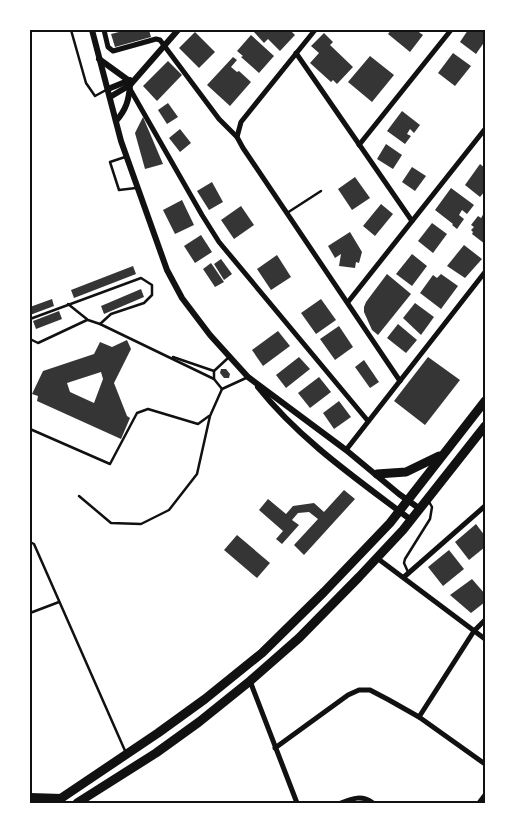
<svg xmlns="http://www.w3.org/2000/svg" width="515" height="833" font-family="Karla,sans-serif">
<rect width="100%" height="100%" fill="#fff"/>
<g fill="#353535" fill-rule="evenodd">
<path d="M127,30H149L151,37L115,47L111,34Z"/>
<path d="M254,30H290L295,35L280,51L268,39L264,43L253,31Z"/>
<path d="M391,30H416L423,35L410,52L388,34Z"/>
<path d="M468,30L485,31V41L476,54L460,42Z"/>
<path d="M195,32L215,52L199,68L179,48Z"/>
<path d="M324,33L333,42L330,45L353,67L337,84L333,80L331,82L310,63L319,53L311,46Z"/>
<path d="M251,35L274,56L259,73L241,57L243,56L237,51Z"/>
<path d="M453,53L471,66L455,86L438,73Z"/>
<path d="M370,56L394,75L372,102L348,82Z"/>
<path d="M233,57L237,60L231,67L237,72L239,71L251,82L230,106L207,85Z"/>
<path d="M168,61L182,75L157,101L143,86Z"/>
<path d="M168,103L178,117L167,124L158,110Z"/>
<path d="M402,111L420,125L414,133L410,129L407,134L411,136L405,144L387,131Z"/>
<path d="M143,117L163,164L145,169L135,133Z"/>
<path d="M180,129L191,143L180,152L169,138Z"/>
<path d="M386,144L402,155L393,169L377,159Z"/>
<path d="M480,164L485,168V191L480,197L465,185Z"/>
<path d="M412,167L426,176L415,191L402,182Z"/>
<path d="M355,177L370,198L352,210L338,189Z"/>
<path d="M212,182L223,202L209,210L197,191Z"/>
<path d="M451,188L474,205L467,214L462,210L459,215L464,219L457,229L452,225L453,224L435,210Z"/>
<path d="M182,200L194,225L175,234L163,210Z"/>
<path d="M381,204L393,214L375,236L363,226Z"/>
<path d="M241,206L254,225L234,239L221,220Z"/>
<path d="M484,213L485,214V244L472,234L473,232L471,230L474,227L471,225L478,216L481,218Z"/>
<path d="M432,223L447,234L433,253L418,241Z"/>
<path d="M350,232L362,252L359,263L356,262L355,268L339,266L341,254L335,258L328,246Z"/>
<path d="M201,235L212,252L195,263L184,246Z"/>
<path d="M464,245L482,259L465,278L447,266Z"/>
<path d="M412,254L427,266L412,286L396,274Z"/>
<path d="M277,255L291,277L271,290L257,269Z"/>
<path d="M221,259L232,274L224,280L214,264Z"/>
<path d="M211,263L224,282L215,287L203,269Z"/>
<path d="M133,266L136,274L74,298L71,290Z"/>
<path d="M387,274L411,294L378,335L372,330L364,312V307L366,302Z"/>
<path d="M441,274L458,286L441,309L420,293L433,275L437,278Z"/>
<path d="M141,289L144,297L104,314L101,306Z"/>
<path d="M52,299L54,306L30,315V307Z"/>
<path d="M321,299L336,320L316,334L301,313Z"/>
<path d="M415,303L434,317L421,335L403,318Z"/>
<path d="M59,311L62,319L36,329L33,321Z"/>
<path d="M398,324L417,340L406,353L387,338Z"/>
<path d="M339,326L353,347L335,360L320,339Z"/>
<path d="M278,331L290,346L263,366L252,350Z"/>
<path d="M127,340L131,349L114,383L127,416L130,418L121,439L37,401L38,396L32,394L43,371L94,354L100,342L112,347ZM101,372L103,379L94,403L70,392L67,383Z"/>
<path d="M299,357L310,369L286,388L276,375Z"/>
<path d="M428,357L460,380L425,425L394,401Z"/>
<path d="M364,360L379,382L370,388L355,367Z"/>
<path d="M221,369H226L230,374L229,378H224L220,373Z"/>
<path d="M319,377L331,392L310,408L298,393Z"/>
<path d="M339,401L351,417L334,429L323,413Z"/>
<path d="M344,490L355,499L304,555L294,545L318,519L309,512L298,513L292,520L299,525L282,544L276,539L283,531L259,510L268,499L286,514L293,506L314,503L324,512Z"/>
<path d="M476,524L485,536V547L469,560L455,542Z"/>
<path d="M237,535L270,563L257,578L224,550Z"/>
<path d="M449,550L464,569L443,586L428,567Z"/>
<path d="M472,579L485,594V602L471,613L450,595Z"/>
</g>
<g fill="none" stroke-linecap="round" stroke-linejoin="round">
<g stroke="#111" stroke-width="2.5">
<path d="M71,30L86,83L95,96L106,90"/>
<path d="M125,157L110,162L119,190L136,188"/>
<path d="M287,213L321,191"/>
<path d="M68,304L88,320L100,324L214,379"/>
<path d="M30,319L141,278L152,285V295L144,303L111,314L100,324"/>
<path d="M30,339L38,343L87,320"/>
<path d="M173,357L214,371"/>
<path d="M228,358L214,371V379L222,389L246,378"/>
<path d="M30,429L110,464L137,413L148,409L198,424L209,416"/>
<path d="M79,496L111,523L141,524L169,510L197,474L210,416L222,389"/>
<path d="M30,542L34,544L126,753"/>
<path d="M408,572L404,563L405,559L430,519L432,507L428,500"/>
<path d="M30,613L59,602"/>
</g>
<g stroke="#111" stroke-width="5">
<path d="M104,30L108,47L113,51L156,39L160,40L219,119L237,137"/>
<path d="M315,30L245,117L241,122L237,137L243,148L400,381"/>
<path d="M296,53L412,221"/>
<path d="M130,89L202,215L219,242L368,421"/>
<path d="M359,145L451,30"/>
<path d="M348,302L485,129"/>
<path d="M346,450L485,272"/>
<path d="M377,558L485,639"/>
<path d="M404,577L485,506"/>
<path d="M250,681L297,803"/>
<path d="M419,717L474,631L485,620"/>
<path d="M275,748L348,695L359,690H370L389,700L419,717L485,764"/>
<path d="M341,803C353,798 362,795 373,803"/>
<path d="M479,803L485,795"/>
</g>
<g stroke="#111" stroke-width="6">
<path d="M92,30L121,141L167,270L182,298L210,335L248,377L346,450L399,494L420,509"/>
<path d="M99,59L128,80"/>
<path d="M108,89L130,80"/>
<path d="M110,97L130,85L178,30"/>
<path d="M116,121C126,110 129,100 130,85"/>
<path d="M258,387C300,440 357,479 411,520"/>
</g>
<path stroke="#111" stroke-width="8" d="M30,797L62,798"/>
<g stroke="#111" stroke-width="9">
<path d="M377,474L406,472L439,456"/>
<path d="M54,803L158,733L205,699L262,653L324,592L390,523L485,401"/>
<path d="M77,803L156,753L199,722L250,681L299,638L359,577L403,530L485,426"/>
</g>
</g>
<rect width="515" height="833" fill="none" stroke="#ffffff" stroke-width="62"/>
<rect x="31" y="31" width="453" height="771" fill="none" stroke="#111" stroke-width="2"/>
</svg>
